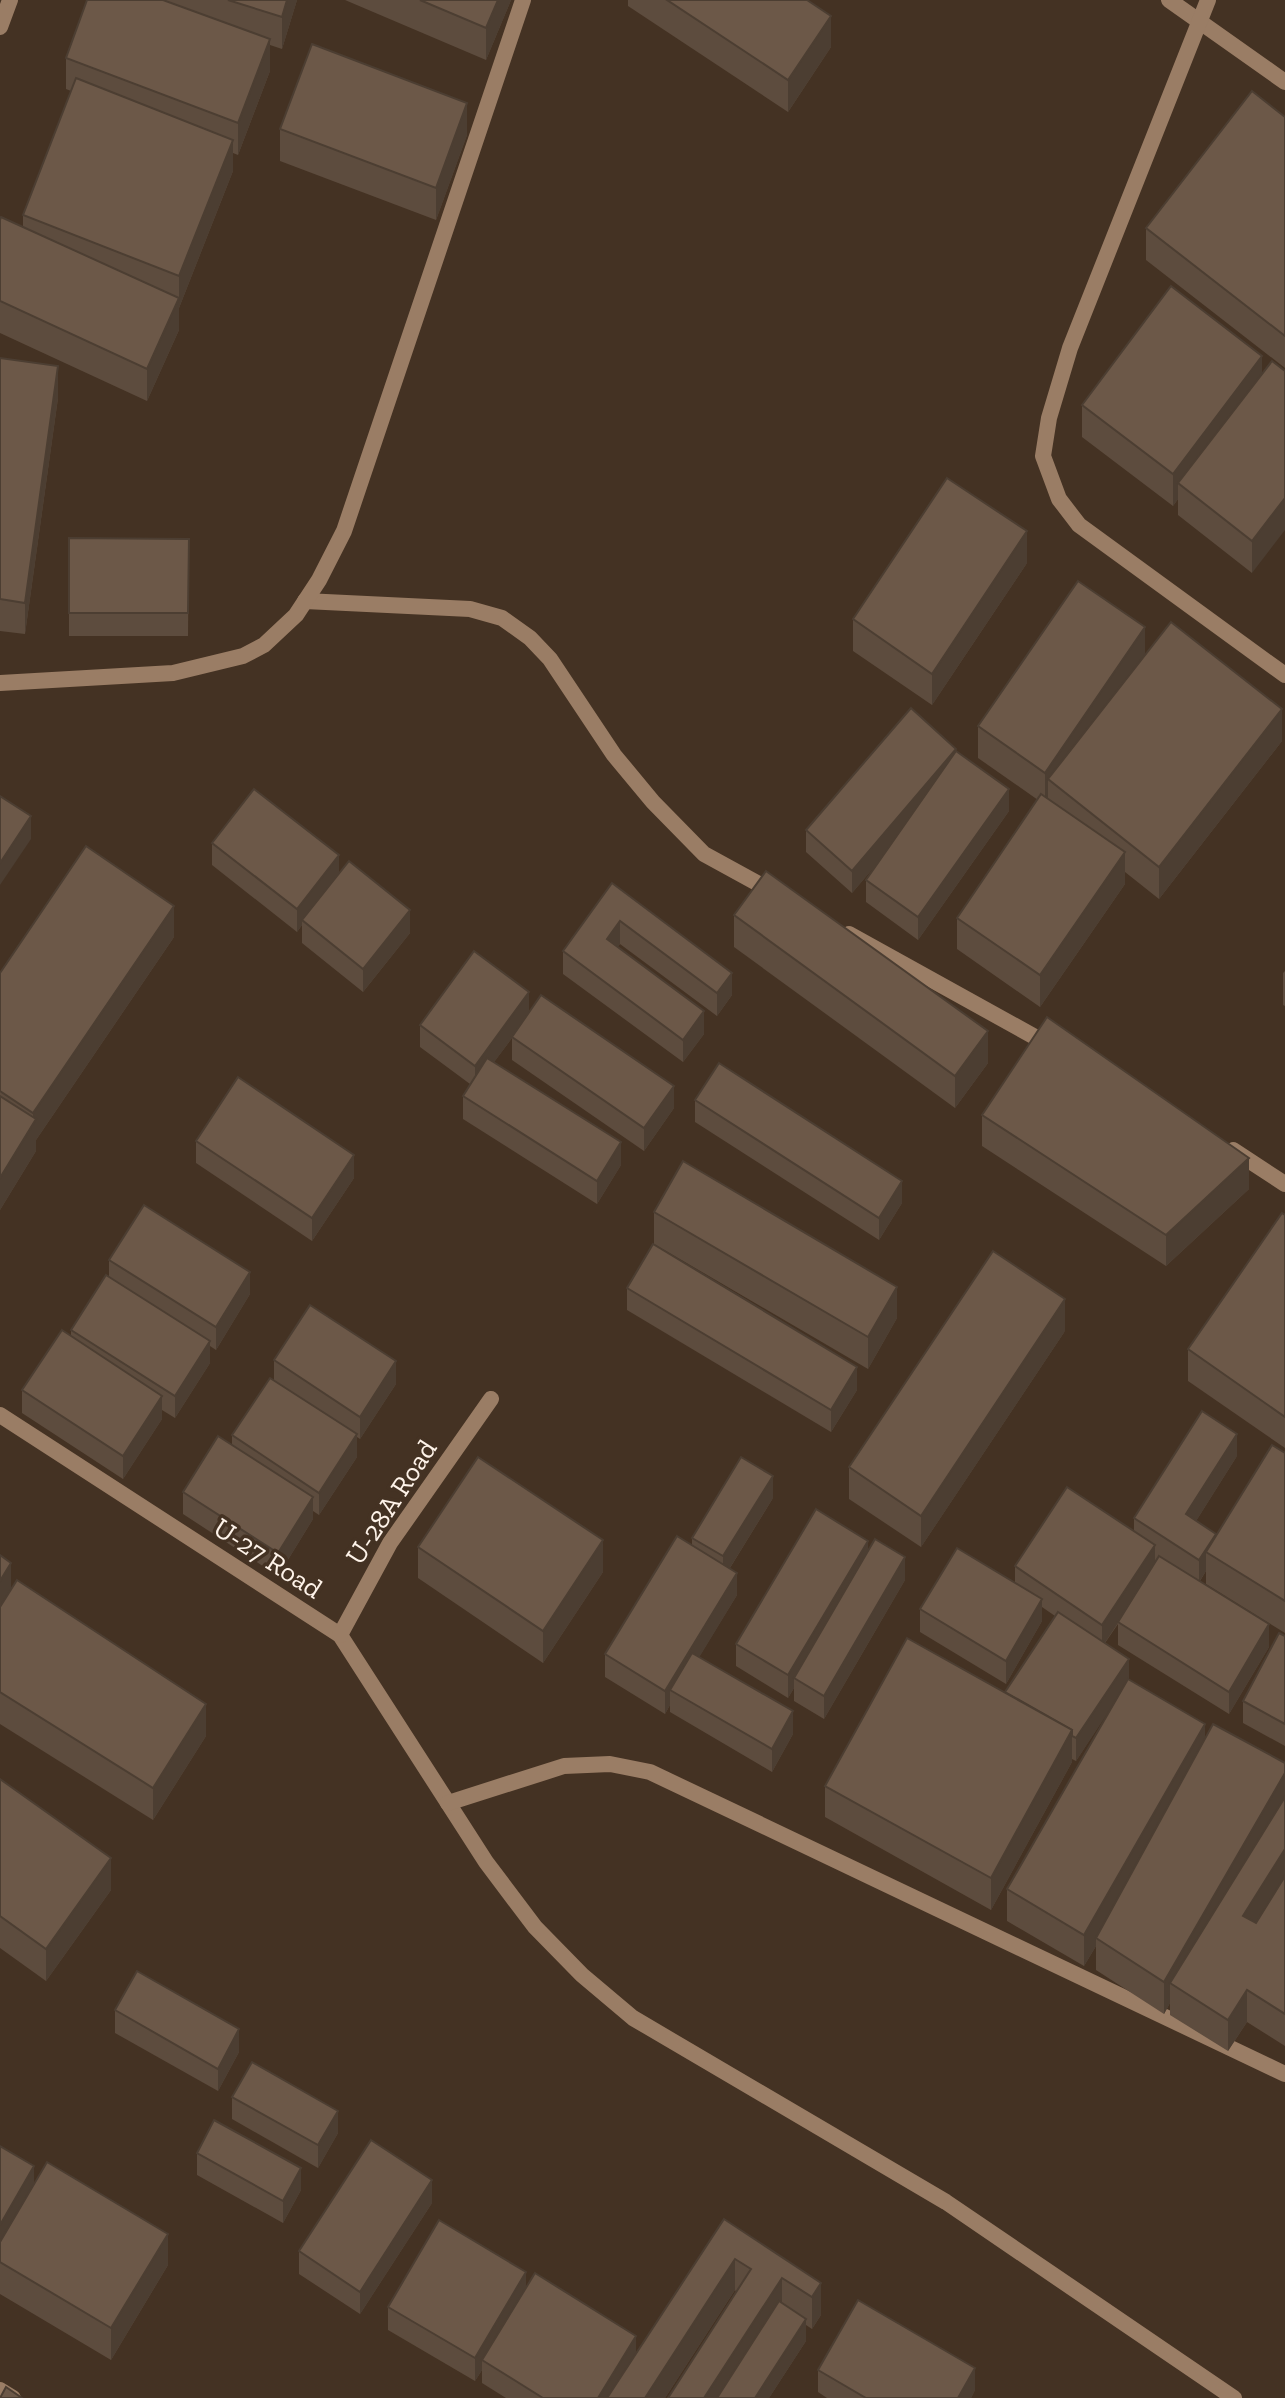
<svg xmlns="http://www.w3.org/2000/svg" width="1285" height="2398" font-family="'Zilla Slab',serif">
<rect width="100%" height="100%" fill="#443223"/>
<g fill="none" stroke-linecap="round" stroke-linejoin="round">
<g stroke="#9a7d65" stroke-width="16">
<path d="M1169,0L1285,82"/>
<path d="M1208,0L1070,348L1049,418L1043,456L1059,499L1079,525L1285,675"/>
<path d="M0,27L10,0"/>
<path d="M305,601L470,609L502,618L530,638L550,659L614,755L653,802L704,854L777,894"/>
<path d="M0,683L173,673L243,656L264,645L296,615L319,580L344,531L523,0"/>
<path d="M849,934L1053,1047"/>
<path d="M1233,1150L1285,1184"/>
<path d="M0,1415L340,1635L486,1862L535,1927L582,1975L633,2018L946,2202L1234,2398"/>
<path d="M340,1635L390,1543L491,1399"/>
<path d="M448,1803L564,1766L610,1764L650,1772L1285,2074"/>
<path d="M0,2390L13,2398"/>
</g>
</g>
<g fill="#5d4c3e">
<path d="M87,0H297L282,49L270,45V71L238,155L233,153V171L179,308V330L147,401L0,333V220L23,227V215L71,91L66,89V58Z"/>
<path d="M345,0H511L486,60Z"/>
<path d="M628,0H807L831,47L788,112L628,6Z"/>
<path d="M1285,117V368L1146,260V228Z"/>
<path d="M280,129L467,135L436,220L280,161Z"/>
<path d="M0,358L58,398L25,634L0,631Z"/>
<path d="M1262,375L1252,573L1178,515V499L1173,506L1082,437V405Z"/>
<path d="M69,538L189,539L188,636H69Z"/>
<path d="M1027,563L932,705L853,651V619Z"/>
<path d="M1145,655L1282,741L1159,899L1125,872V884L1040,1007L957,949V918L1038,800L978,758V726Z"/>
<path d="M956,752L1009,811L918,940L866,902V880L874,867L852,893L806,852V830Z"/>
<path d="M212,843L339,875L410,933L363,992L302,943V925L297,932L212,865Z"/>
<path d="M612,883L732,995L717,1016L620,944L617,947L704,1034L683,1062L563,974V951Z"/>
<path d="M734,915L988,1063L955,1108L734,947Z"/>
<path d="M174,937L36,1140V1151L0,1210V973Z"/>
<path d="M1285,971V1006L1283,1005V973Z"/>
<path d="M529,1012L674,1108L644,1151L512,1060V1038L494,1062L621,1165L597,1204L463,1119V1096L470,1084L420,1047V1025Z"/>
<path d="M695,1100L902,1203L879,1240L695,1122Z"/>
<path d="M982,1115L1249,1189L1166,1266L982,1146Z"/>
<path d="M196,1141L354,1178L312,1241L196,1163Z"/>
<path d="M654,1212L897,1318L868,1369L654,1244Z"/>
<path d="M1285,1215V1448L1188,1381V1349Z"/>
<path d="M109,1260L250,1294L216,1350L210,1346V1363L175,1418L162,1410V1419L123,1479L22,1413V1390L71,1336V1330L109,1277Z"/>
<path d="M627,1288L857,1390L831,1432L627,1310Z"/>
<path d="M1065,1331L921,1547L849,1499V1467Z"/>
<path d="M274,1360L396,1384L360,1439L357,1437V1457L319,1515L313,1511V1519L278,1576L183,1514V1492L232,1444V1435L274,1380Z"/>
<path d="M1285,1453V1633L1206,1584V1571L1200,1581L1269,1647L1229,1714L1118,1645V1624L1105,1643L1129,1679L1205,1738L1285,1763V2046L1247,2022L1228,2051L1170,2015V2003L1164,2014L1096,1970V1946L1084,1966L1007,1921V1889L1115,1701L1076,1761L1072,1759V1762L991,1910L825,1817V1786L1005,1692L1055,1616L1042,1607V1621L1006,1684L920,1632V1609L1015,1582V1566L1134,1531V1518L1237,1456L1196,1521L1216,1537Z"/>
<path d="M773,1498L730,1568L737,1595L699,1657L793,1734L772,1772L670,1712V1705L665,1714L605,1677V1654L692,1545V1538Z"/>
<path d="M418,1547L603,1572L543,1663L418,1578Z"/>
<path d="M868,1552L905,1580L824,1719L794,1701V1688L788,1698L736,1666V1644Z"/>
<path d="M0,1555L11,1590L206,1736L153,1820L0,1724Z"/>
<path d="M1285,1636V1746L1243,1723V1701Z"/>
<path d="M0,1779L111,1890L46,1981L0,1948Z"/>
<path d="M115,2010L239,2052L218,2091L115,2033Z"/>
<path d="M232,2097L338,2133L318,2168L232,2119Z"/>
<path d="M0,2146L34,2183L168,2265L111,2360L0,2294Z"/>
<path d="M197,2153L301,2190L283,2223L197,2175Z"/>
<path d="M432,2203L360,2314L299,2274V2251Z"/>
<path d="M724,2219L821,2283V2315L812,2329L806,2325V2341L769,2398H668L736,2292L735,2290L665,2398H506L482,2383V2370L475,2381L388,2330V2307L526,2288L636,2354Z"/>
<path d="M818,2370L975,2390L971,2398H827L818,2392Z"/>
</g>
<g fill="#4c3e32">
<path d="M287,0H297L282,49V17Z"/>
<path d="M498,0H511L486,60V28Z"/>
<path d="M831,16V47L788,112V80Z"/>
<path d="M270,39V71L238,155V123Z"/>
<path d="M467,103V135L436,220V188Z"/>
<path d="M233,140V171L179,308V276Z"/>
<path d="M179,298V330L147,401V369Z"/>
<path d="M1262,356V387L1178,483V499L1173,506V474Z"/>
<path d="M58,366V398L25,634V603Z"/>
<path d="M1285,498V530L1252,573V541Z"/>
<path d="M1027,531V563L932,705V674Z"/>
<path d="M1145,627V659L1048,779V800L1045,805V773Z"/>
<path d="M1282,709V741L1159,899V867Z"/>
<path d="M956,749V772L852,893V871Z"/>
<path d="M1009,789V811L918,940V917Z"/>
<path d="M31,816V839L0,885V863Z"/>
<path d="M1125,852V884L1040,1007V975Z"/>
<path d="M339,855V878L302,920V925L297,932V909Z"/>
<path d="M174,906V937L36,1140V1151L0,1210V1178L33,1125V1113Z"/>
<path d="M410,910V933L363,992V969Z"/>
<path d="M620,921V944L607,962V939Z"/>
<path d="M732,973V995L717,1016V993Z"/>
<path d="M529,992V1015L475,1088V1066Z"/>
<path d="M704,1011V1034L683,1062V1040Z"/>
<path d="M988,1031V1063L955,1108V1076Z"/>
<path d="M674,1086V1108L644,1151V1128Z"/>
<path d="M621,1142V1165L597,1204V1181Z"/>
<path d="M354,1155V1178L312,1241V1218Z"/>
<path d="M1249,1158V1189L1166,1266V1235Z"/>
<path d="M902,1181V1203L879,1240V1218Z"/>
<path d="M250,1272V1294L216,1350V1327Z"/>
<path d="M897,1287V1318L868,1369V1337Z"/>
<path d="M1065,1299V1331L921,1547V1516Z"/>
<path d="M210,1341V1363L175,1418V1396Z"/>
<path d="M396,1361V1384L360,1439V1417Z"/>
<path d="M857,1367V1390L831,1432V1410Z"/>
<path d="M162,1396V1419L123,1479V1456Z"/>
<path d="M357,1434V1457L319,1515V1493Z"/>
<path d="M1237,1434V1456L1186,1537V1514Z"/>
<path d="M773,1476V1498L723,1579V1556Z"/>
<path d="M313,1497V1519L278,1576V1553Z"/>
<path d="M1216,1534V1556L1206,1552V1571L1199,1582V1560Z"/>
<path d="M603,1540V1572L543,1663V1631Z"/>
<path d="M868,1541V1563L794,1678V1688L788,1698V1675Z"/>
<path d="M1155,1545V1567L1102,1647V1625Z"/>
<path d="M905,1557V1580L824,1719V1696Z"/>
<path d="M11,1563V1595L0,1612V1581Z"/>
<path d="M737,1573V1595L677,1694L670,1690V1705L665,1714V1691Z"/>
<path d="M1042,1599V1621L1006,1684V1661Z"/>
<path d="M1269,1624V1647L1229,1714V1692Z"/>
<path d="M1129,1659V1681L1076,1761V1738Z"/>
<path d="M206,1704V1736L153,1820V1788Z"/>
<path d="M793,1711V1734L772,1772V1749Z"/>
<path d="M1205,1724V1756L1096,1938V1946L1084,1966V1935Z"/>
<path d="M1072,1730V1762L991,1910V1878Z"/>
<path d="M1285,1773V1805L1170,1983V2003L1164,2014V1982Z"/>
<path d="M1285,1849V1881L1243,1948V1916Z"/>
<path d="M111,1858V1890L46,1981V1949Z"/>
<path d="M1247,1990V2022L1228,2051V2020Z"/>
<path d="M239,2029V2052L218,2091V2069Z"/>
<path d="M338,2111V2133L318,2168V2145Z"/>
<path d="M34,2166V2189L0,2248V2225Z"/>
<path d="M301,2168V2190L283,2223V2201Z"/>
<path d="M432,2180V2203L360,2314V2292Z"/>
<path d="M168,2234V2265L111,2360V2328Z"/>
<path d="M735,2259V2290L665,2398H645Z"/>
<path d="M526,2272V2295L482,2360V2370L475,2381V2358Z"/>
<path d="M782,2278V2310L725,2398H704Z"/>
<path d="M821,2283V2315L812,2329V2297Z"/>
<path d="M806,2319V2341L769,2398H755Z"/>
<path d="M636,2336V2358L611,2398H598Z"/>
<path d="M975,2368V2390L971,2398H958Z"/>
</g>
<g fill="#6c5848" stroke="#4c3e32" stroke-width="2">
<path d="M87,0H163L270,39L238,123L66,58Z"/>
<path d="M228,0H287L282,17Z"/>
<path d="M420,0H498L486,28Z"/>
<path d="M667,0H807L831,16L788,80Z"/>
<path d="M312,44L467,103L436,188L280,129Z"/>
<path d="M76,78L233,140L179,276L23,215Z"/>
<path d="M1252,91L1285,117V336L1146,228Z"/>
<path d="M1,217L179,298L147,369L0,301V220Z"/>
<path d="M1171,286L1262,356L1173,474L1082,405Z"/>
<path d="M0,358L58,366L25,603L0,599Z"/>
<path d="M1272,361L1285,371V498L1252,541L1178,483Z"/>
<path d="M947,478L1027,531L932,674L853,619Z"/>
<path d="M69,538L189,539L188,613H69Z"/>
<path d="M1078,581L1145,627L1045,773L978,726Z"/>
<path d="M1171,622L1282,709L1159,867L1048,779Z"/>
<path d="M911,708L956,749L852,871L806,830Z"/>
<path d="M956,751L1009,789L918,917L866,880Z"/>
<path d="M254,789L339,855L297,909L212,843Z"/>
<path d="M1041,794L1125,852L1040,975L957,918Z"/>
<path d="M0,796L31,816L0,863Z"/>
<path d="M86,846L174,906L33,1113L0,1091V973Z"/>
<path d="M349,861L410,910L363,969L302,920Z"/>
<path d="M766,871L988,1031L955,1076L734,915Z"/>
<path d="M612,883L732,973L717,993L620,921L607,939L704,1011L683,1040L563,951Z"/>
<path d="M474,951L529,992L475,1066L420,1025Z"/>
<path d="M541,995L674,1086L644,1128L512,1037Z"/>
<path d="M1047,1017L1249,1158L1166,1235L982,1115Z"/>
<path d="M487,1058L621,1142L597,1181L463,1096Z"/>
<path d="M719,1063L902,1181L879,1218L695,1100Z"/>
<path d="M238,1077L354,1155L312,1218L196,1141Z"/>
<path d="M0,1096L36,1119L0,1178Z"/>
<path d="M683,1161L897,1287L868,1337L654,1212Z"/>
<path d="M144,1205L250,1272L216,1327L109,1260Z"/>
<path d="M1282,1213L1285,1215V1417L1188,1349Z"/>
<path d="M653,1244L857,1367L831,1410L627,1288Z"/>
<path d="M993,1251L1065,1299L921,1516L849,1467Z"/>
<path d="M106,1275L210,1341L175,1396L71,1330Z"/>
<path d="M310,1305L396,1361L360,1417L274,1360Z"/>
<path d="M62,1330L162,1396L123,1456L22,1390Z"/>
<path d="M270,1378L357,1434L319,1493L232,1435Z"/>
<path d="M1202,1411L1237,1434L1186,1514L1216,1534L1199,1560L1134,1518Z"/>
<path d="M218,1436L313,1497L278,1553L183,1492Z"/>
<path d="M1272,1445L1285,1453V1601L1206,1552Z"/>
<path d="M478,1457L603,1540L543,1631L418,1547Z"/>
<path d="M741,1457L773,1476L723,1556L692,1538Z"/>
<path d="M1067,1487L1155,1545L1102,1625L1015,1566Z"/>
<path d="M816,1509L868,1541L788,1675L736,1644Z"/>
<path d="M677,1536L737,1573L665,1691L605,1654Z"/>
<path d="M875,1539L905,1557L824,1696L794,1678Z"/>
<path d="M957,1548L1042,1599L1006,1661L920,1609Z"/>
<path d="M0,1555L11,1563L0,1581Z"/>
<path d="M1159,1556L1269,1624L1229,1692L1118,1622Z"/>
<path d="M17,1580L206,1704L153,1788L0,1692V1607Z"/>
<path d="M1058,1612L1129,1659L1076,1738L1072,1736V1730L1005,1692Z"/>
<path d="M1279,1633L1285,1636V1724L1243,1701Z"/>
<path d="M907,1638L1072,1730L991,1878L825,1786Z"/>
<path d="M692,1653L793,1711L772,1749L670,1690Z"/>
<path d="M1128,1679L1205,1724L1084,1935L1007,1889Z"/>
<path d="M1213,1724L1285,1763V1773L1164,1982L1096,1938Z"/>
<path d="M0,1779L111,1858L46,1949L0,1916Z"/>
<path d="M1285,1797V1849L1243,1916L1256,1923L1285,1876V2014L1247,1990L1228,2020L1170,1983Z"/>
<path d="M137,1971L239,2029L218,2069L115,2010Z"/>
<path d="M252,2062L338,2111L318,2145L232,2097Z"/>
<path d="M214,2120L301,2168L283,2201L197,2153Z"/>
<path d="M371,2140L432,2180L360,2292L299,2251Z"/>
<path d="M0,2146L34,2166L0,2225Z"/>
<path d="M47,2162L168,2234L111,2328L0,2262V2242Z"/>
<path d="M724,2219L821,2283L812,2297L782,2278L704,2398H668L751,2269L735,2259L645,2398H607Z"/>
<path d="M439,2220L526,2272L475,2358L388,2307Z"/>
<path d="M535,2273L636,2336L598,2398H543L482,2360Z"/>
<path d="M858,2300L975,2368L958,2398H866L818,2370Z"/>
<path d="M779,2301L806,2319L755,2398H717Z"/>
<path d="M6,2387L22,2398H0Z"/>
</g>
<g text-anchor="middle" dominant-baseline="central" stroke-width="7" stroke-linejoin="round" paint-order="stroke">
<g font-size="28" fill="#fef3e9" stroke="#443223">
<text transform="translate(391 1502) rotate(-57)">U-28A Road</text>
<text transform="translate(268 1558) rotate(33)">U-27 Road</text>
</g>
</g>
</svg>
